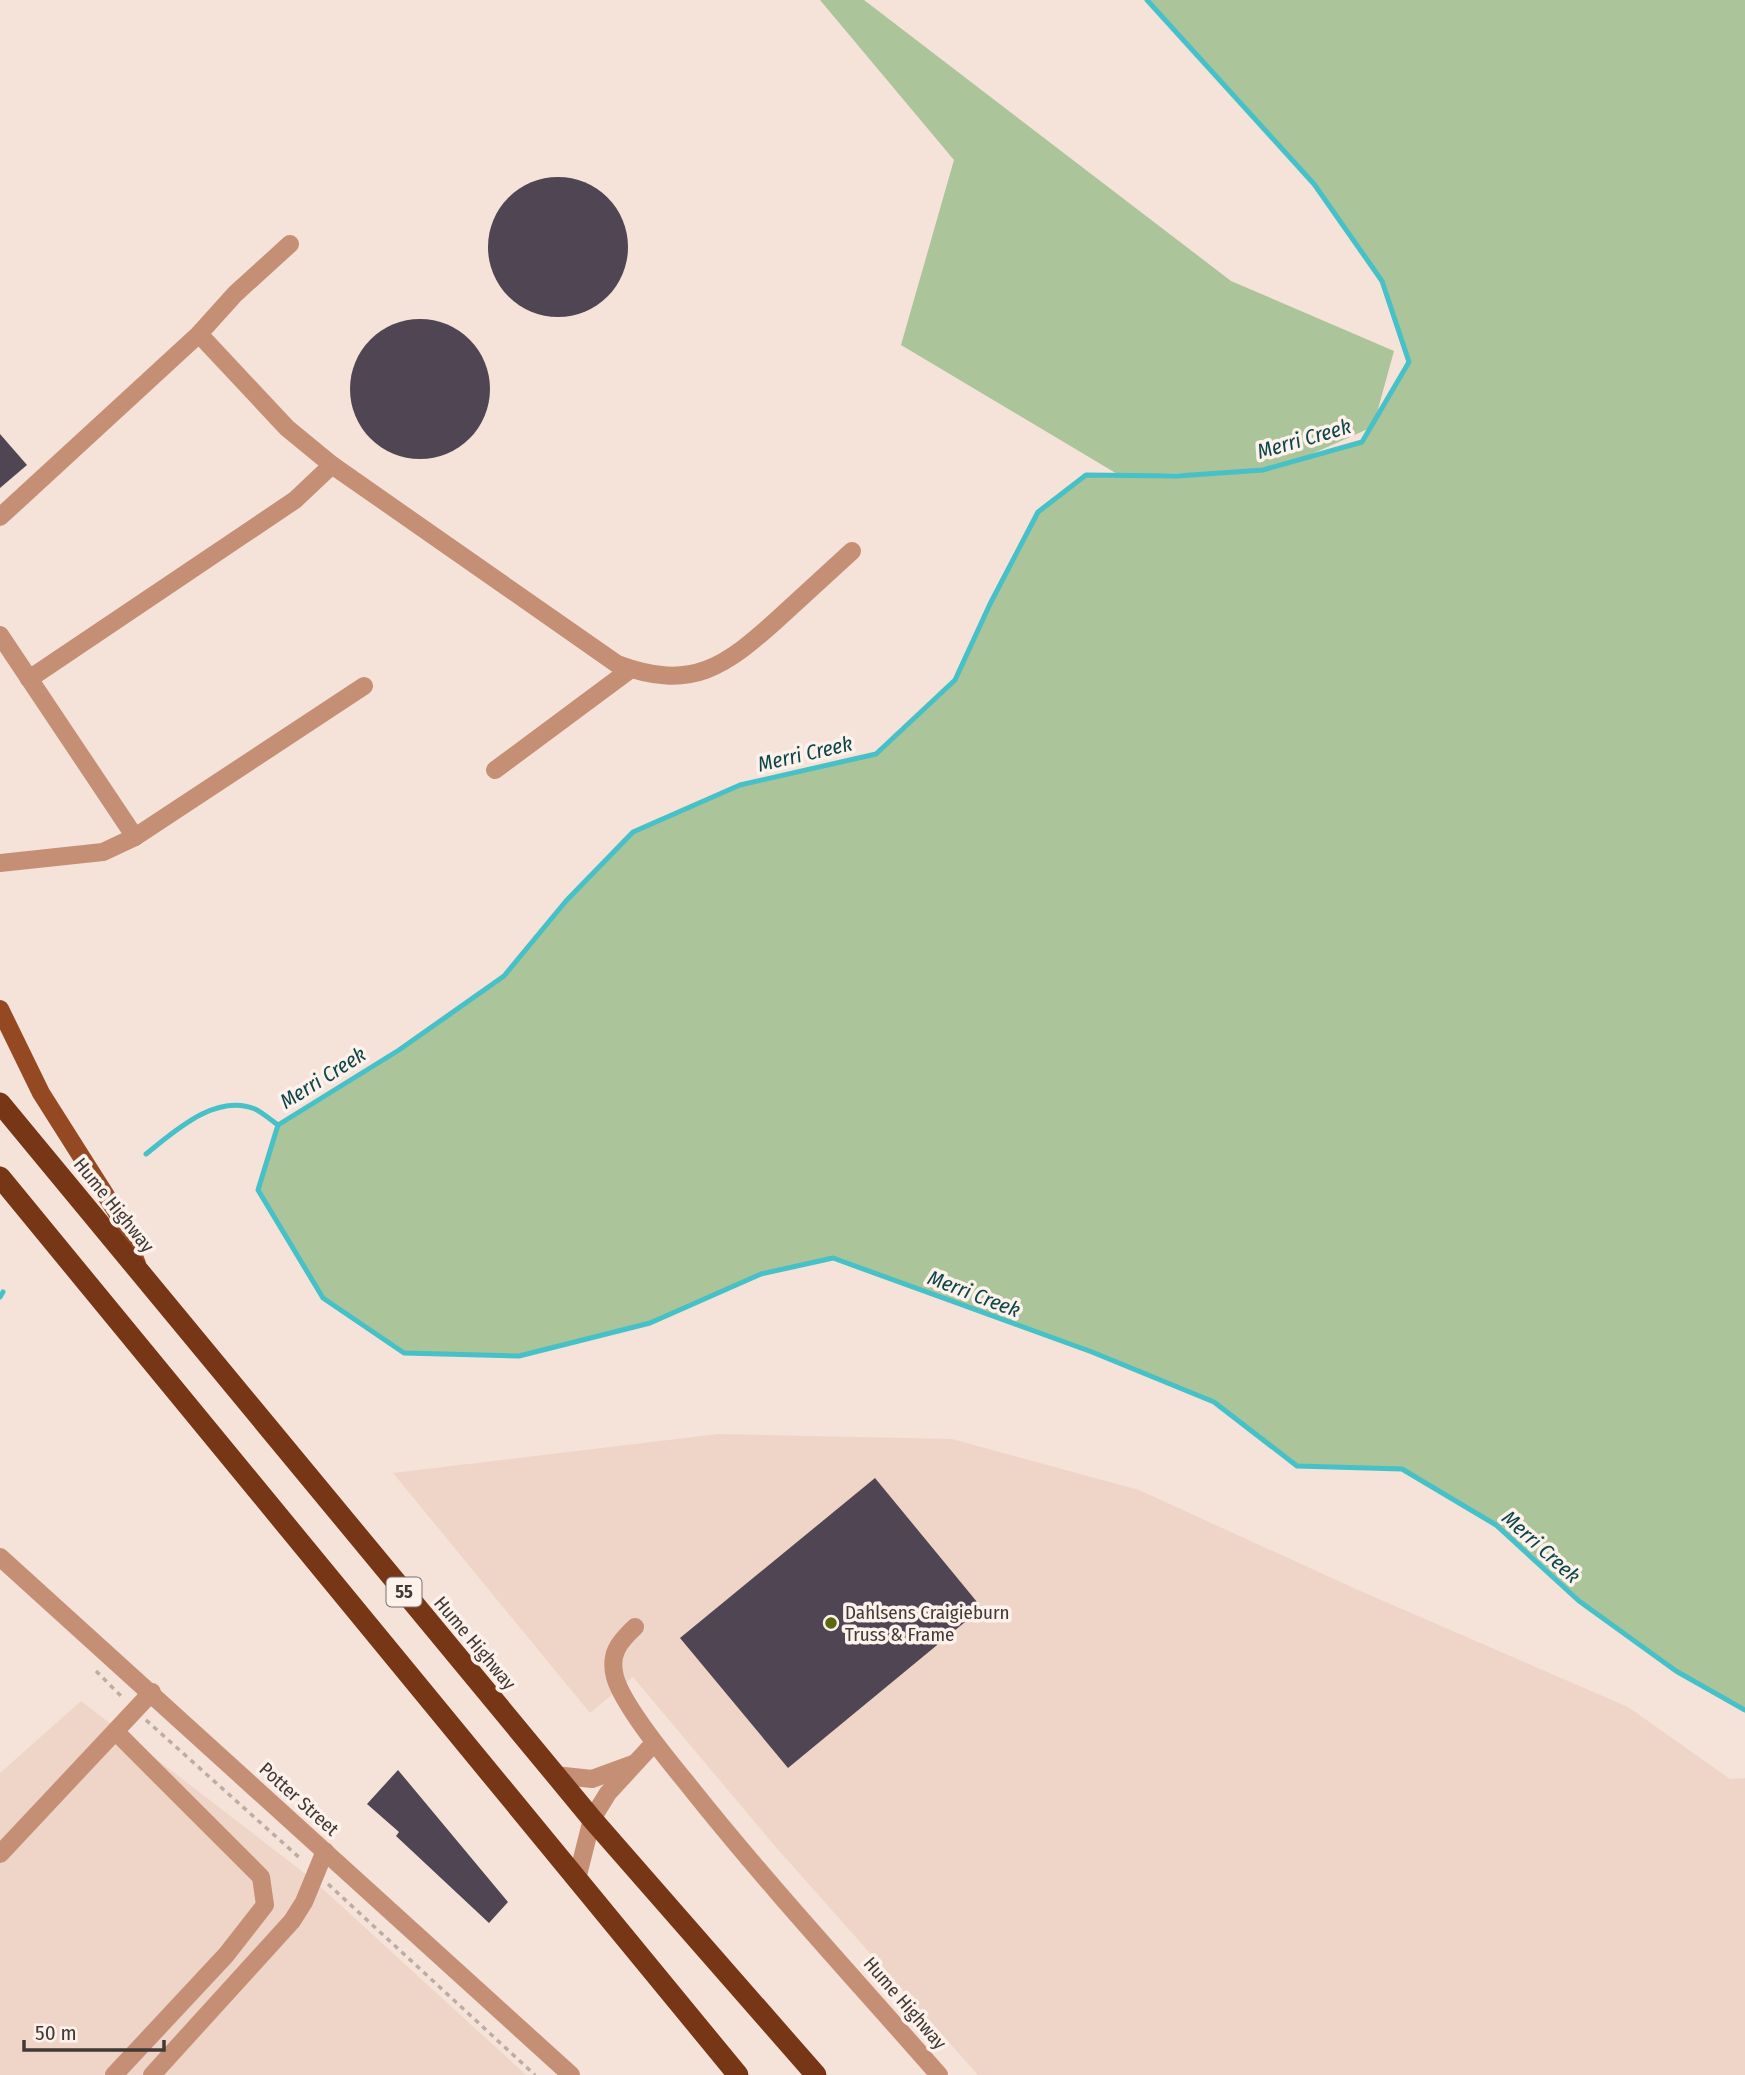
<svg xmlns="http://www.w3.org/2000/svg" width="1745" height="2075" font-family="'Fira Sans Condensed',sans-serif">
<rect width="100%" height="100%" fill="#f5e2d8"/>
<g fill="#efd5c7">
<path d="M718,1434L952,1439L1139,1490L1358,1590L1628,1707L1730,1779L1745,1778V2075H978L774,1845L633,1677L590,1713L393,1473Z"/>
<path d="M81,1701L312,1879L526,2075H0V1773Z"/>
</g>
<path fill="#abc499" fill-rule="evenodd" d="M820,0H864L1231,281L1394,351L1375,420L1409,362L1382,281L1314,185L1147,0H1745V1710L1676,1671L1579,1602L1496,1525L1402,1469L1297,1466L1214,1402L1092,1352L833,1258L761,1274L650,1323L519,1356L404,1353L323,1298L258,1190L278,1125L399,1050L504,976L566,901L633,832L740,785L876,754L955,680L990,604L1038,512L1086,475L1177,476L1226,472L1119,475L901,345L954,160ZM1370,428L1362,442L1304,458L1305,457Z"/>
<g fill="none" stroke-linecap="round" stroke-linejoin="round">
<g stroke="#46c1c8" stroke-width="5">
<path d="M1147,0L1314,184L1382,281L1409,362L1362,442L1263,470L1177,476L1086,475L1038,512L990,604L955,680L876,754L740,785L633,832L566,901L504,976L399,1050L278,1125L258,1190L323,1298L404,1353L519,1356L650,1323L761,1274L833,1258L1092,1352L1214,1402L1297,1466L1402,1469L1496,1525L1579,1601L1676,1671L1745,1710"/>
<path d="M146,1154C174,1132 215,1093 255,1109C263,1113 271,1120 278,1125"/>
<path d="M0,1297L3,1292"/>
</g>
</g>
<g fill="#504653">
<circle cx="558" cy="247" r="70"/>
<circle cx="420" cy="389" r="70"/>
<path d="M0,434L27,465L0,488Z"/>
<path d="M875,1478L982,1608L788,1768L680,1638Z"/>
<path d="M398,1770L508,1902L489,1923L396,1836L399,1832L367,1804Z"/>
</g>
<g fill="none" stroke-linecap="round" stroke-linejoin="round">
<g stroke="#bcada4" stroke-width="3.5" stroke-dasharray="5 5" stroke-linecap="butt">
<path d="M96,1671L123,1698"/>
<path d="M146,1720L302,1860"/>
<path d="M328,1884L535,2075"/>
</g>
<g stroke="#c58f76" stroke-width="18">
<path d="M332,465L617,664C692,692 725,667 780,617C804,595 828,573 852,551"/>
<path d="M0,517L199,334L235,294L290,244"/>
<path d="M0,635L135,837L103,852L0,863"/>
<path d="M29,679L295,500L332,465L287,428L199,334"/>
<path d="M495,770L631,669"/>
<path d="M135,837L364,686"/>
<path d="M0,1557L571,2075"/>
<path d="M635,1627C619,1642 609,1654 615,1677C622,1703 667,1759 686,1782C766,1883 854,1978 939,2075"/>
<path d="M555,1775L592,1779L633,1764"/>
<path d="M0,1854L152,1692"/>
<path d="M577,1879L592,1819L608,1793L654,1743"/>
<path d="M114,2075L226,1955L265,1905L261,1877L116,1732"/>
<path d="M152,2075L292,1921L304,1902L325,1851"/>
</g>
<path stroke="#944923" stroke-width="18" d="M0,1009L41,1093L117,1213L137,1264"/>
<g stroke="#773716" stroke-width="21">
<path d="M0,1103L592,1819L816,2075"/>
<path d="M0,1177L738,2075"/>
</g>
</g>
<circle fill="#5b680f" stroke="#fdf1eb" stroke-width="2.5" cx="831" cy="1623" r="7"/>
<g text-anchor="middle" dominant-baseline="central" stroke-width="7" stroke-linejoin="round" paint-order="stroke">
<rect fill="#fdf1eb" stroke="#79706c" stroke-width="2" x="386.5" y="1577.5" width="35" height="29" rx="5"/>
<g font-size="18" font-weight="bold" fill="#413935">
<text x="404" y="1592">55</text>
</g>
<g font-size="19" fill="#413935" stroke="#fdf1eb">
<text transform="translate(114 1205) rotate(51)">Hume Highway</text>
<text transform="translate(475 1643) rotate(50)">Hume Highway</text>
<text transform="translate(299 1799) rotate(42)">Potter Street</text>
<text transform="translate(905 2003) rotate(49)">Hume Highway</text>
</g>
<g font-size="19" fill="#413935" stroke="#fdf1eb" text-anchor="start">
<text x="845" y="1612">Dahlsens Craigieburn<tspan x="845" dy="22">Truss &amp; Frame</tspan></text>
</g>
<g font-size="21" font-style="italic" fill="#0d4548" stroke="#fdf1eb">
<text transform="translate(1304 439) rotate(-16)">Merri Creek</text>
<text transform="translate(805 754) rotate(-13)">Merri Creek</text>
<text transform="translate(323 1078) rotate(-32)">Merri Creek</text>
<text transform="translate(974 1294) rotate(21)">Merri Creek</text>
<text transform="translate(1541 1547) rotate(42)">Merri Creek</text>
</g>
</g>
<path d="M24 2040v10h140v-10" fill="none" stroke="#413935" stroke-width="3.5"/>
<text x="35" y="2040" font-size="21" fill="#413935" stroke="#fdf1eb" stroke-width="5" paint-order="stroke">50 m</text>
</svg>
